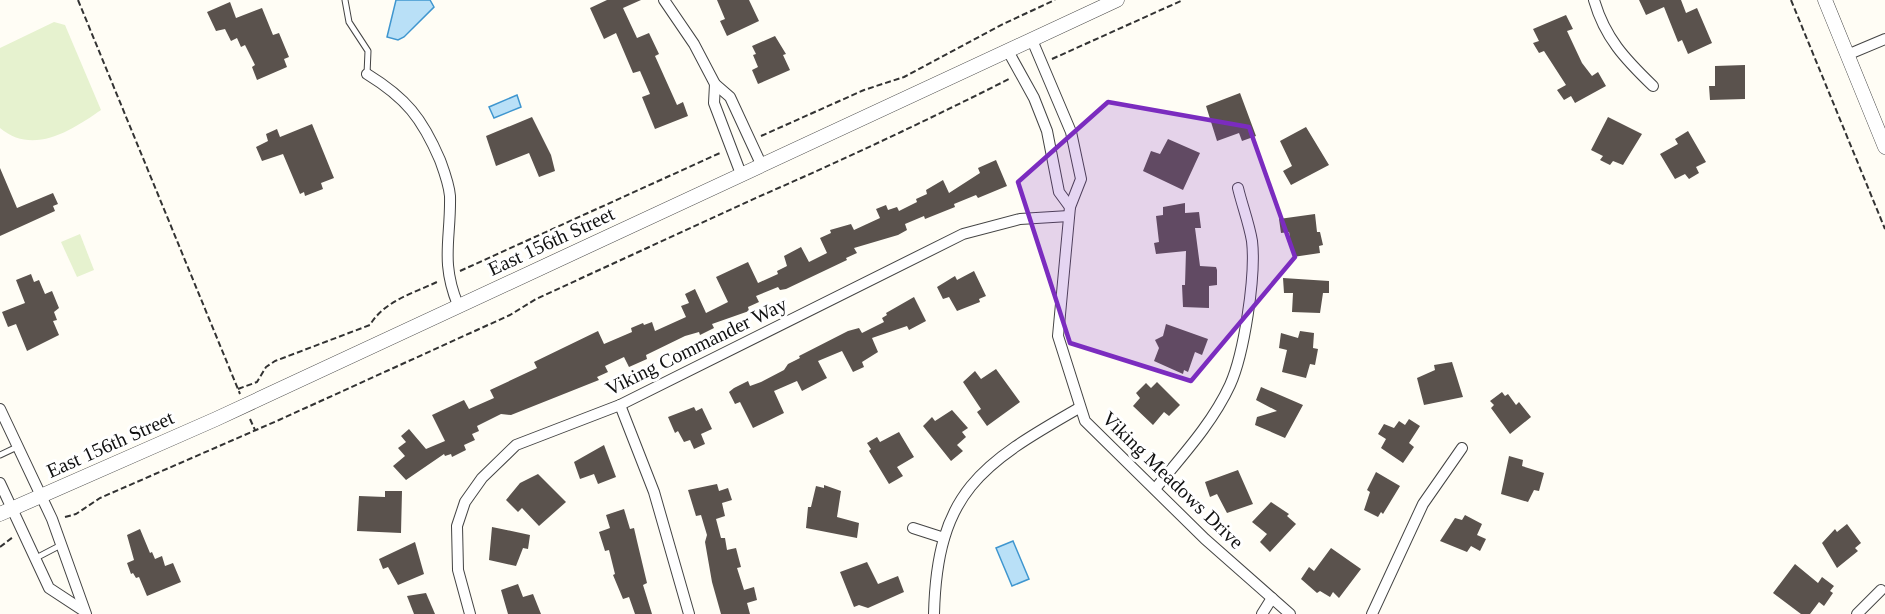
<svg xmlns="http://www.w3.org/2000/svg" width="1885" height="614" font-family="Georgia,serif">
<rect width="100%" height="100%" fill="#fffdf5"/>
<g fill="#e6f2cf">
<path d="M54,22L65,25L101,110C72,130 33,156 0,128V48Z"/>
<path d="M80,234L94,270L77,277L61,242Z"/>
</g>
<g fill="#b9e0f7" stroke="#3f96cf" stroke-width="1.5">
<path d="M396,0H430L434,7L404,37L398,40L387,37Z"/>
<path d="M517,95L521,107L494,118L489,107Z"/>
<path d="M1013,541L1029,579L1012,586L996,548Z"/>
</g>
<g fill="#5a524d">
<path d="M607,0H641L623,8L637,38L649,33L659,54L655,56L677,105L683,102L688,116L655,129L642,97L650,94L640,71L633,73L616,33L604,39L590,8Z"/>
<path d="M717,0H749L759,21L727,36L720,21L725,19Z"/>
<path d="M1639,0H1681L1686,13L1697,8L1712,43L1688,54L1682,40L1678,42L1664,7L1646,15Z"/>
<path d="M230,2L236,18L262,8L273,35L279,33L289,57L284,59L287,67L257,80L252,67L255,65L245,45L241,47L237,38L231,41L225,29L216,31L207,12Z"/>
<path d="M1566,15L1573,29L1567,31L1582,63L1592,76L1598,72L1606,86L1575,103L1571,96L1564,100L1557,90L1566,85L1544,51L1539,53L1533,43L1539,41L1533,29Z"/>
<path d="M775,36L786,54L783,55L790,70L758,84L752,70L758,67L753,55L756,54L752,46Z"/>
<path d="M1745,65V99L1710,100L1709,86H1715V66Z"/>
<path d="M1240,93L1256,136L1242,141L1239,133L1217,141L1206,106Z"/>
<path d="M532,117L551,155L555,171L539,177L529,153L496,166L486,136Z"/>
<path d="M1608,117L1642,134L1623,165L1613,161L1610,165L1600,160L1603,156L1591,150Z"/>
<path d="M312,124L334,178L321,183L323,189L305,196L304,192L300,194L283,154L262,161L256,147L268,141L266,134L277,129L280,137Z"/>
<path d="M1306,127L1329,165L1291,185L1283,171L1292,166L1280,141Z"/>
<path d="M1688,131L1706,162L1696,167L1699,173L1689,179L1685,174L1675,179L1660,154L1678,144L1675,139Z"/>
<path d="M1168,139L1200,153L1183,190L1143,171L1151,151L1160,154Z"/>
<path d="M996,160L1007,186L978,198L976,195L954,204L955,207L925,219L924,216L905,224L907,230L898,235L854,248L857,253L846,258L847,260L786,289L780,290L778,287L756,296L759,302L748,307L749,311L712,324L714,328L700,335L699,332L685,336L646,355L647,359L629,367L624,357L605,366L608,372L597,377L599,380L511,415L501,414L477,426L479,431L472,434L475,440L464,445L466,450L452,457L451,454L445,456L444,454L406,480L393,466L405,456L398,448L406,442L401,436L409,429L426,449L445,441L432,415L464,400L469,409L494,398L490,390L537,368L534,362L598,331L604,344L632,332L631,328L643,323L644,325L652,322L655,331L686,317L681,306L689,303L685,294L695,289L706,313L728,302L716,277L748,262L758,283L778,274L777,271L787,266L784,256L801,247L809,262L827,253L820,238L831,233L830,230L851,224L854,230L880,218L876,209L886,205L888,210L897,207L899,211L917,202L916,199L927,194L926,190L943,180L949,193L980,173L978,168Z"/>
<path d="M0,168L17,208L53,193L58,204L53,206L55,211L0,236Z"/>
<path d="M1185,203V213L1199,212L1201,228H1195L1200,266L1216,267L1217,270V285L1209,286V308L1183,307L1182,285H1185L1186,251L1156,254L1154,243L1159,242L1156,216L1163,215V207Z"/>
<path d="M1315,214L1317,232H1320L1323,245L1319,246L1320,253L1293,257L1289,232L1281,233L1279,219Z"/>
<path d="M974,271L986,296L979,299L980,302L957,311L949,297L943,299L937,287L955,276L957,280Z"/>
<path d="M31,274L34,282L39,280L45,294L52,291L59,308L54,312L57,320L53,321L59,335L27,351L16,324L8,327L2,312L25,303L16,280Z"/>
<path d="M1283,278L1329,281V293H1323L1320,313L1292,312L1293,293H1284Z"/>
<path d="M914,297L926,321L909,330L907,326L872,338L878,352L862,362L864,367L853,372L842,351L818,361L827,378L802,391L797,381L774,391L784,413L753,428L740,402L735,404L729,392L734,388L748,381L750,386L761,382L784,370L788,364L800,358L799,356L848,331L859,328L862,333L884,322L882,318L887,315L886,313Z"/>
<path d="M1166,324L1208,339L1202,355L1195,352L1188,372L1184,370L1183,374L1154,361L1159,348L1155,340L1163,336Z"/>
<path d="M1300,331L1314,333L1313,348L1318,349L1315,365L1310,364L1306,378L1282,372L1287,350L1279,348L1281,333L1298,338Z"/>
<path d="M1452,362L1463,397L1424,405L1417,378L1435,370L1434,365Z"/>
<path d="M996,369L1020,402L987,426L977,412L981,409L963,382L975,371L981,379Z"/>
<path d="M1157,382L1180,405L1169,416L1164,412L1153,425L1133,406L1140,398L1136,393L1146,383L1151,388Z"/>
<path d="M1261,387L1303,405L1285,438L1255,425L1257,417L1277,411L1256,400Z"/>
<path d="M1502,392L1505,396L1508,394L1516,405L1519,402L1531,417L1510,434L1491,408L1494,405L1490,401Z"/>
<path d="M694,407L696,411L702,408L712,429L701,434L705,444L694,449L690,440L684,442L678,431L675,433L668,417Z"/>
<path d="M952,410L968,428L962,432L966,437L957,445L963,451L951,461L923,426L932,417L935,421Z"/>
<path d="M1409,419L1420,426L1409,443L1414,447L1403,463L1381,448L1386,439L1378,434L1384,424L1394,428L1399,421L1405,425Z"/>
<path d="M899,432L914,457L897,467L903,476L889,484L869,451L871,449L867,443L877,437L880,442Z"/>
<path d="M604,445L616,477L598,484L594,474L580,479L574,462Z"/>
<path d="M1509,456L1523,460L1522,466L1544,473L1539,491L1534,490L1528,502L1501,494Z"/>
<path d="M1238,470L1253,504L1227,513L1217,494L1210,497L1205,482Z"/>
<path d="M1376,472L1400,486L1383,514L1381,512L1378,517L1364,510L1370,492L1367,490Z"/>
<path d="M538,474L566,502L539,526L522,508L518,512L506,500L520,483Z"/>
<path d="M717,484L719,491L728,488L732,500L722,503L725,516L716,519L721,538H725L727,550L736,548L741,567L737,568L744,590L754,587L757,600L747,603L750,614H721L712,582L705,542L707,535L701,515L696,516L688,490Z"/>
<path d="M824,485L841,491L837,517L859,523L857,538L806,528L808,507H811L816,486L824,488Z"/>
<path d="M385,491H402L401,533L357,531L359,496L385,497Z"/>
<path d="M1271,502L1289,514L1287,516L1296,524L1270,552L1260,542L1267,534L1252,522Z"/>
<path d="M624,509L630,529L634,528L637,541L647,583L643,585L652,614H635L629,597L623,599L613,575L615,574L609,550L605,551L599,532L610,528L606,515Z"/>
<path d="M1465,515L1482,524L1477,535L1486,539L1480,551L1471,546L1467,552L1440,541L1455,518L1462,520Z"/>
<path d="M1847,524L1861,543L1855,548L1858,551L1837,568L1822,543L1835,529L1837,532Z"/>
<path d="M492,527L530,535L528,549L523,548L516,566L489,560Z"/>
<path d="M140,529L150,553L152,552L155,559L162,556L165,566L173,563L181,582L147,596L139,577L136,578L133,573L131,574L127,563L134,560L127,535Z"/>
<path d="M415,542L424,574L398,585L388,567L383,569L379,559Z"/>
<path d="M1331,548L1361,569L1339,598L1333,592L1330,597L1320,591L1317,593L1301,579L1309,567L1314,571Z"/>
<path d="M867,562L878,584L898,576L904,592L868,608L859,605L854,607L840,572Z"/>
<path d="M1795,564L1818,583L1822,577L1834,586L1830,591L1833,593L1824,606L1819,602L1810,614H1801L1773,593Z"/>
<path d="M518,584L523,597L533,594L541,614H508L501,590Z"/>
<path d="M426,593L435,614H414L407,596Z"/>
</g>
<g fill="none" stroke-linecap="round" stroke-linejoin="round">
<defs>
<g id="service">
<path d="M345,0L349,22L368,51L367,74"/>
<path d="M0,455L17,447"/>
<path d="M36,558L61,545"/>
</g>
<g id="minor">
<path d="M664,0L694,44L715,84L730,97L761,164"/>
<path d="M1594,0C1605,38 1625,59 1653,86"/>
<path d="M1032,40L1071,132L1081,179L1070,207L1058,336L1085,421L1205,539L1290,614"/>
<path d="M1008,51L1034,98L1047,131L1059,192L1070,207"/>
<path d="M1847,55L1885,39"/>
<path d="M367,74C406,98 422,118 440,160C444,171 449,184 450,196C451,239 440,261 458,305"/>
<path d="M715,84L714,103L741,174"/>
<path d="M620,405L654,492L689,614"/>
<path d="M0,409L52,519L86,614"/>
<path d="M0,483L49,588L84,611"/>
<path d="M1155,489C1181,457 1212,424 1230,385C1244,354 1256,276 1252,241C1249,223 1242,205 1238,188"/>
<path d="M913,528L944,538"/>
<path d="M470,614L458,570L457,526L465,502L482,478L516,445L620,405L963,234L1020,219L1069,216"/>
<path d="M934,614C937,492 981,464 1079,408"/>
<path d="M1262,614L1272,598"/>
<path d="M1372,614L1423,504L1462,448"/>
<path d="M1857,614L1881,590"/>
</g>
<g id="tertiary">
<path d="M1825,0L1885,147"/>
<path d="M0,514L216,419L1117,0"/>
</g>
</defs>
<use href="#service" stroke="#444" stroke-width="7"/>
<use href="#minor" stroke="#444" stroke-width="12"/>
<use href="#tertiary" stroke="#444" stroke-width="15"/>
<g stroke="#333" stroke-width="2" stroke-dasharray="6 3" stroke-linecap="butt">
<path d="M78,0L240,394"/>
<path d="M1791,0L1885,229"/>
<path d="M1052,59L1183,0"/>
<path d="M761,136L864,90L904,77L1003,24L1055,0"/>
<path d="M460,271L720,153"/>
<path d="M238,389L257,382L266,367L275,361L370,325C384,301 414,293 439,281"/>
<path d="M250,419L255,430"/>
<path d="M65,517L76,514L100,498L279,420L510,315L536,299L758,197C843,160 928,120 1011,78"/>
<path d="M0,547L13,537"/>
</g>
<use href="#service" stroke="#fff" stroke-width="5"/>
<use href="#minor" stroke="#fff" stroke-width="10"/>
<use href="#tertiary" stroke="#fff" stroke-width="14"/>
</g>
<path fill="#7b2cbf" fill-opacity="0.2" stroke="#7b2cbf" stroke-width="4.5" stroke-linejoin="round" d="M1108,102L1249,127L1295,257L1191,381L1070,343L1018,182Z"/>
<g text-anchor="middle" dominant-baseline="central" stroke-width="6" stroke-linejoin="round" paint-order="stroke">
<g font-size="20" fill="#111" stroke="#fff">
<text transform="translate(551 241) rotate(-25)">East 156th Street</text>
<text transform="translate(696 346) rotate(-26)">Viking Commander Way</text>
<text transform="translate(110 444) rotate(-24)">East 156th Street</text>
<text transform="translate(1173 480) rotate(44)">Viking Meadows Drive</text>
</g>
</g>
</svg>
